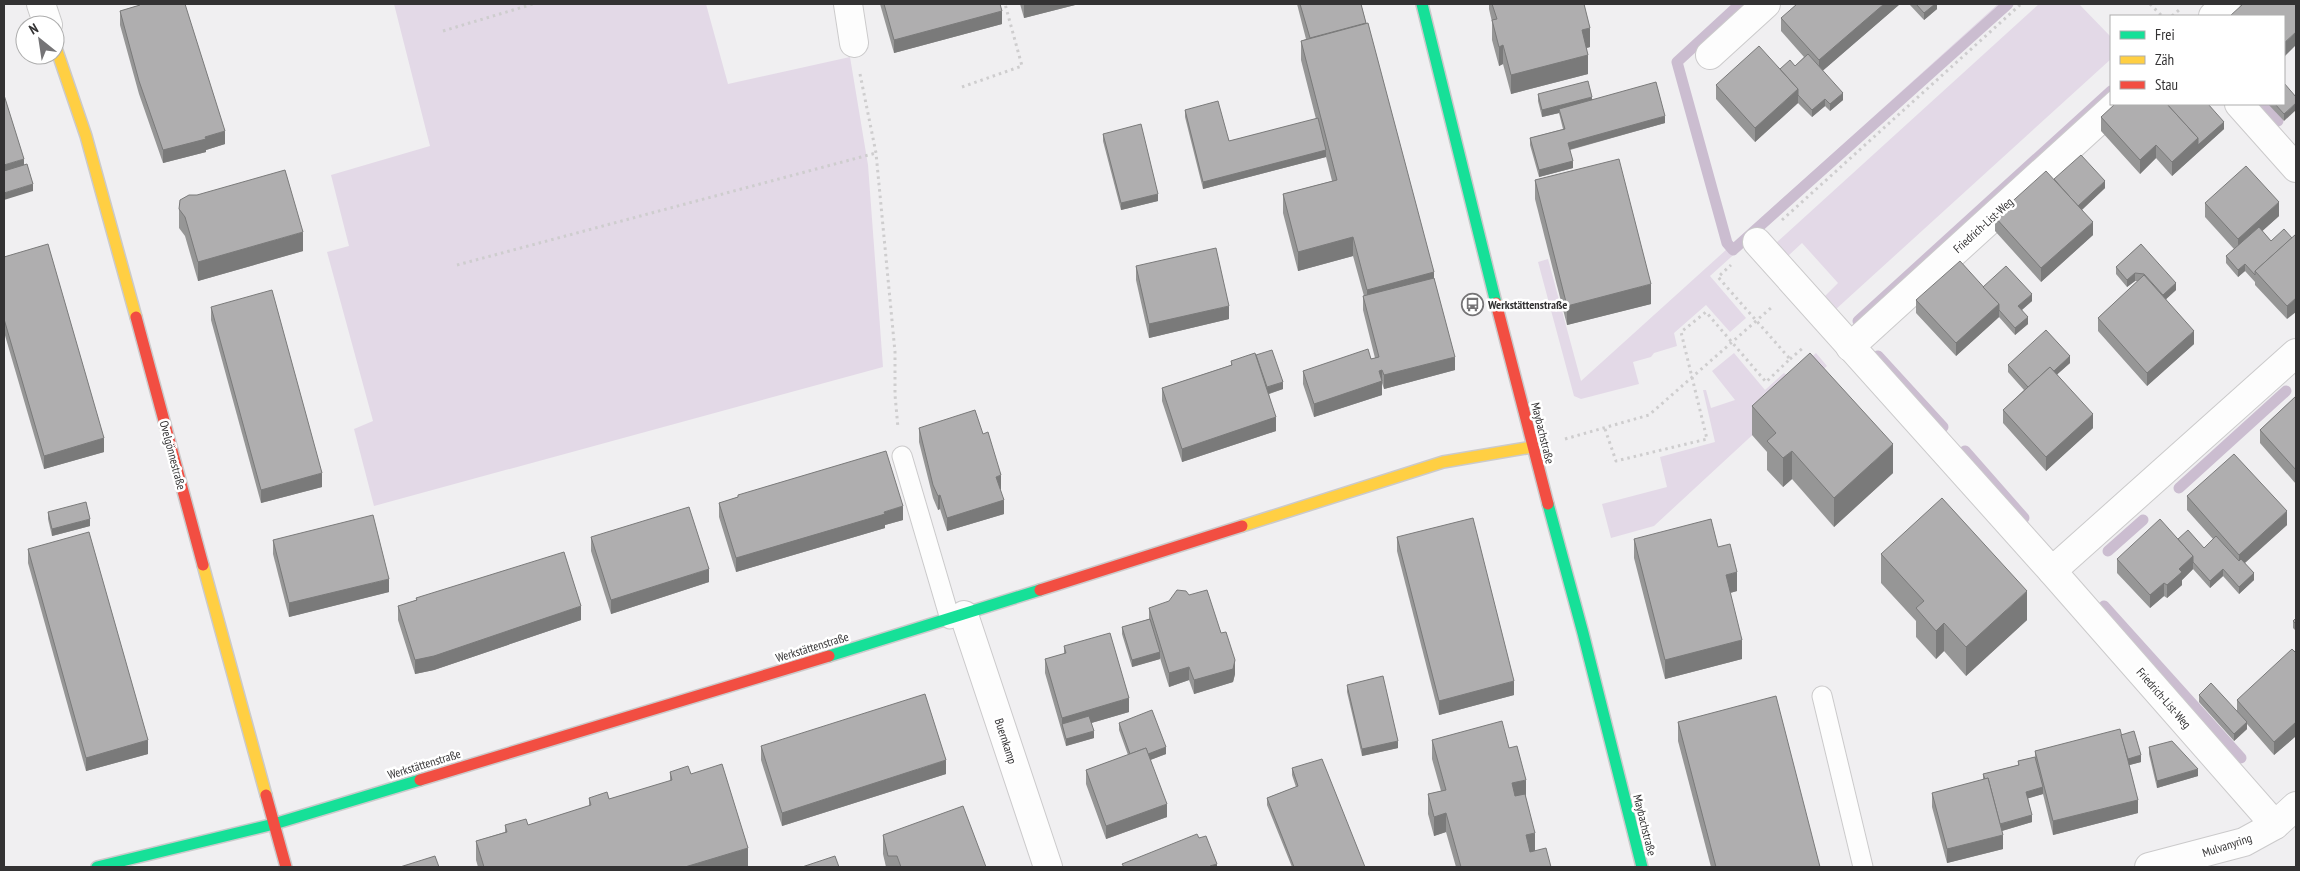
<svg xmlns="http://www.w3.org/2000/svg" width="2300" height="871" font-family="'PT Sans Narrow',sans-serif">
<rect width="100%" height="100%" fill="#f0eff1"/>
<g fill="#e3d9e7">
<path d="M394,4H706L728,84L850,57L868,165L883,367L374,506L354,429L373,421L327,252L349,246L331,175L430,146Z"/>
<path d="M1998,4H2012L1710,276L1746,318L1730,332L1706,305L1674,333L1677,346L1654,353L1651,357L1633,362L1639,384L1581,399L1574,396L1538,262L1548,259L1581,381Z"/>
<path d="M2039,4H2079L2111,37V59L1835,310L1824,297L1838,283L1802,243L1788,256L1776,243Z"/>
<path d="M1734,353L1765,390L1784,373L1789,377L1816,353L1827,366L1654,526L1611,538L1602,504L1667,487L1660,457L1715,442L1703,390H1706L1711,408L1735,400L1712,371Z"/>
</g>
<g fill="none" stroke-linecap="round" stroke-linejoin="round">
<g stroke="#cbbdd0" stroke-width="11">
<path d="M1740,4L1677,62L1727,243L1733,250L2008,4"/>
<path d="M2262,104L2278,121"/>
<path d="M1858,321L2111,91"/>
<path d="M1878,356L1943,427"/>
<path d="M1965,451L2024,518"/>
<path d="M2179,488L2286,391"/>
<path d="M2108,551L2143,520"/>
<path d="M2104,606L2241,758"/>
</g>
<defs>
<g id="lane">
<path d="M902,456L950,619"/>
<path d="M1822,696L1863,867"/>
</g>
<g id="street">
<path d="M41,4L48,25"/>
<path d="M848,4L854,43"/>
<path d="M2213,16L2226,4"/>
<path d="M1710,55L1766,4"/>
<path d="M2239,104L2296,168"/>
<path d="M1757,242L2052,571"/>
<path d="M1850,347L2117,104"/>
<path d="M964,615L1048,867"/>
<path d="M2275,825L2052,571L2296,353"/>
<path d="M2149,867L2244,842L2275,825L2296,806"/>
</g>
<g id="fast">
<path d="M1422,4L1496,303"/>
<path d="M1548,504L1583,633L1642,867"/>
<path d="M829,656L1040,590"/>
<path d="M97,867L274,824L420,780"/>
</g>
<g id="slow">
<path d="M55,45L86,136L136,317"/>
<path d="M1242,526L1443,462L1532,447"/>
<path d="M203,565L266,795"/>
</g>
<g id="jam">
<path d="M1496,303L1548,504"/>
<path d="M136,317L203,565"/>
<path d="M1040,590L1242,526"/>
<path d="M420,780L829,656"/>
<path d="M266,795L286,867"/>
</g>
</defs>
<use href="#lane" stroke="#cbcacb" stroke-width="21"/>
<use href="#street" stroke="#cbcacb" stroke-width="30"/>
<use href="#fast" stroke="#cbcacb" stroke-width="14"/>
<use href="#slow" stroke="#cbcacb" stroke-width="14"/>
<use href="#jam" stroke="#cbcacb" stroke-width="14"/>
<g stroke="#cecdce" stroke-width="3" stroke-dasharray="2.5 4" stroke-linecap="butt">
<path d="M2150,4L2162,16"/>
<path d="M2172,16L2179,10"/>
<path d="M443,31L533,4"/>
<path d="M860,74L876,153L895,352V395L898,428"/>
<path d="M962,87L1022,66L1005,4"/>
<path d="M1782,220L2021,4"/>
<path d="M457,265L876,153"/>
<path d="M1790,359L1804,347"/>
<path d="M1605,429L1616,461L1707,439L1681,332L1706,312L1766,382L1790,359L1718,277L1731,265"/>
<path d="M1565,439L1649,415L1772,307"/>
</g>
<use href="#lane" stroke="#fdfdfd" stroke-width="19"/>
<use href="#street" stroke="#fdfdfd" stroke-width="28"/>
<use href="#fast" stroke="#16e098" stroke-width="11"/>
<use href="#slow" stroke="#ffcf43" stroke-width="11"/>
<use href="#jam" stroke="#f24e42" stroke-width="11"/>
</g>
<g fill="#969696">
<path d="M140,4L225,144L206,150V152L163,163L139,94L120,25V11L140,5Z"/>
<path d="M880,4H1000L1002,24L894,53Z"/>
<path d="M1020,4H1079L1024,18Z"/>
<path d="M1297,4H1361L1434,278L1455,370L1384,389L1382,383V395L1314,417L1303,384V371L1375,358L1363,310V296H1364L1353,256L1298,271L1283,213V194L1332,181L1326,157L1203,189L1185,117V110L1229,141L1316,119L1301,60V41L1306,39Z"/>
<path d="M1489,4H1584L1590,47L1587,48L1588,74L1511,94L1503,64L1499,66L1492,40V22L1489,9Z"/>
<path d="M1900,4L1822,71L1843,100L1830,111L1825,106L1812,117L1798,103L1755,142L1716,99V85L1795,66L1804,57L1781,31V18Z"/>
<path d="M1909,4H1937V9L1924,20Z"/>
<path d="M1538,94L1592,99L1665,123L1570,150L1573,168L1539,177L1530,145V138L1563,129L1559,113L1542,117L1538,101Z"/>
<path d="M2268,104H2284V121Z"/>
<path d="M2101,117L2224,129L2172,176L2156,158L2140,174L2101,131Z"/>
<path d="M1103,134L1158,201L1121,210L1103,141Z"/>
<path d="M2054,179L2105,188L2082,210L2093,235L2041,282L1995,231V217Z"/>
<path d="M1535,180L1651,304L1567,325L1535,199Z"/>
<path d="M2205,203L2279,216L2262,231L2271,241L2292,238L2287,319L2255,285V282L2245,271L2238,277L2226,263V256L2234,249L2205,217Z"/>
<path d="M179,209L303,251L198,281L185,236L179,228Z"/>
<path d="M2141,244L2176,290L2166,299L2194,344L2147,386L2098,331V318L2138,281H2135L2127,287L2116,274V267Z"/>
<path d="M4,257L104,452L44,469L4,332Z"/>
<path d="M1136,266L1229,319L1149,338L1136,280Z"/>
<path d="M1983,287L2032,301L2022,310L2028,324L2015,335L1999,317L1956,356L1916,313V300Z"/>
<path d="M211,307L322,487L261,503L211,320Z"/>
<path d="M1256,355L1283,389L1269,394L1276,431L1182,462L1162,401V388L1231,365V361Z"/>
<path d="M2070,363L2057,374L2093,428L2046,471L2003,423V410L2024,390L2008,372V365Z"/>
<path d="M2296,396V484L2260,443V430Z"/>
<path d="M1752,406L1893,473L1834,527L1792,479L1783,487L1767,470V452L1752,435Z"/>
<path d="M919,428L1001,489H1000L1004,514L947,531L940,509L938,510L933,498L919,442Z"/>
<path d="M738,495L903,520L885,525V528L736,572L719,517V503L738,497Z"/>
<path d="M2187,496L2287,525L2245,563L2254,580L2239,594L2223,576L2210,588L2193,569L2182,580V585L2167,598L2164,596L2150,608L2117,573V559L2178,539L2204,548L2213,539L2187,510Z"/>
<path d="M48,512L90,526L52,536L48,519Z"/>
<path d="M591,537L709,582L611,614L591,551Z"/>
<path d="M1397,537L1514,695L1439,715L1397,551Z"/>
<path d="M1634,539L1718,547L1737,591L1730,593L1742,659L1665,679L1634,558Z"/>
<path d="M273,540L389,592L289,617L273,554Z"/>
<path d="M28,549L148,754L86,771L28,563Z"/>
<path d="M1881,554L2027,620L1966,676L1944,651L1936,659L1916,637V621L1881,583Z"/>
<path d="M416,598L581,620L434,670L415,674L398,620V606L416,600Z"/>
<path d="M1149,608L1221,633L1235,674L1233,682L1194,694L1189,680L1169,687L1160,658V659L1132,667L1122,634V627L1149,619Z"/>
<path d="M2296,618V631L2293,628V621Z"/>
<path d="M1064,646L1129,712L1091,723L1094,738L1066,746L1045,673V659L1064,654Z"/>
<path d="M2296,653V736L2274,755L2247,724V729L2234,741L2199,702V695L2237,711V700Z"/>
<path d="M1347,685L1398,748L1362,756L1347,692Z"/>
<path d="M1678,722L1820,867H1711L1678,741Z"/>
<path d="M1119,723L1166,754L1150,760L1167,817L1106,839L1086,784V770L1128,755L1119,730Z"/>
<path d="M2121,735L2141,762L2129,765L2138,813L2053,835L2043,794L2028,798L2032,822L2002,831L2003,849L1947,863L1932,807V793L1983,780V774L2018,765V761L2035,757V751Z"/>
<path d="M1432,740L1509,748L1526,798L1535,851L1551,867H1456L1446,832L1434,836L1428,814V794L1441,791L1432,759Z"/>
<path d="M761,746L946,774L782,826L761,760Z"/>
<path d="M2149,747L2198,776L2157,788L2149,754Z"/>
<path d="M1292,768L1365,867H1292L1267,805V798L1296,787L1292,775Z"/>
<path d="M670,772L691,774L748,867H478L476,860V841L505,832V825H528L589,806V798L609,799L670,781Z"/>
<path d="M883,835L986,867H886L883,854Z"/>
</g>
<g fill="#7a7a7a">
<path d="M1028,4H1079L1024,18V5Z"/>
<path d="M1884,4H1900L1819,74V60Z"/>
<path d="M1935,4H1937V9L1924,20V13Z"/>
<path d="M1002,11V24L894,53V40Z"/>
<path d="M1590,28V47L1582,49V30Z"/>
<path d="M2296,32V45L2284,57V43Z"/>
<path d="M1503,45V64L1499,66V47Z"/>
<path d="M1588,55V74L1511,94V75Z"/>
<path d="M1798,89V103L1755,142V128Z"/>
<path d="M1843,93V100L1830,111V104Z"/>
<path d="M1592,97V104L1559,109V113L1542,117V110Z"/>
<path d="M1825,99V106L1812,117V110Z"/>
<path d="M2296,103V110L2284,121V114Z"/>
<path d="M1665,116V123L1568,150V143Z"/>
<path d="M2224,122V129L2172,176V162L2198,138Z"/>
<path d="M225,131V144L206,150V152L163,163V150Z"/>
<path d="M2156,145V158L2140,174V160Z"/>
<path d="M1326,150V157L1203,189V182Z"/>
<path d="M24,159V172L4,179V165Z"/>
<path d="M1573,161V168L1539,177V170Z"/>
<path d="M2105,181V188L2075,216V209Z"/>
<path d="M33,184V191L4,200V193Z"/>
<path d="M1158,194V201L1121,210V203Z"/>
<path d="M2279,202V216L2238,253V239Z"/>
<path d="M2093,222V235L2041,282V268Z"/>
<path d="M303,232V251L198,281V262Z"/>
<path d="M1353,237V256L1298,271V252Z"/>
<path d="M2245,264V271L2238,277V270Z"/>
<path d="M1434,272V291L1367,309V290Z"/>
<path d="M2135,273V281L2127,287V280Z"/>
<path d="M2176,283V290L2163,302V295Z"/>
<path d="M1651,284V304L1567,325V306Z"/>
<path d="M2032,294V301L2018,313V306Z"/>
<path d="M2296,298V312L2287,319V306Z"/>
<path d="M1999,304V317L1956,356V343Z"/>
<path d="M1229,306V319L1149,338V324Z"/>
<path d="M2028,317V324L2015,335V328Z"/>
<path d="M2194,331V344L2147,386V373Z"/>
<path d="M2070,356V363L2031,398V391Z"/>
<path d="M1455,357V370L1384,389V375Z"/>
<path d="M1382,370V395L1314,417V404Z"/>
<path d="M1283,382V389L1265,395V388Z"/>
<path d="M2093,414V428L2046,471V457Z"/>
<path d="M1276,417V431L1182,462V449Z"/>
<path d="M104,438V452L44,469V456Z"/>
<path d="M1893,444V473L1834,527V498Z"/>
<path d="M1792,451V479L1783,487V458Z"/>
<path d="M322,473V487L261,503V490Z"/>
<path d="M1001,475V489L996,490V477Z"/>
<path d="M940,495V509L938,510V496Z"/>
<path d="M1004,500V514L947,531V518Z"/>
<path d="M903,506V520L885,525V528L736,572V558Z"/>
<path d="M2287,511V525L2239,568V555Z"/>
<path d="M90,519V526L52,536V529Z"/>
<path d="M2193,556V569L2182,580V585L2167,598V585L2179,569Z"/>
<path d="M709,569V582L611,614V600Z"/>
<path d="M2223,569V576L2210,588V581Z"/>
<path d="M1737,572V591L1726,594V575Z"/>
<path d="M2254,573V580L2239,594V587Z"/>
<path d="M389,579V592L289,617V603Z"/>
<path d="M2164,583V596L2150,608V595Z"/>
<path d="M2027,591V620L1966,676V647Z"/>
<path d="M581,606V620L434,670L415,674V660Z"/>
<path d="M1944,623V651L1936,659V631Z"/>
<path d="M1742,640V659L1665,679V660Z"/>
<path d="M1160,652V659L1132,667V660Z"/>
<path d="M1235,660V674L1233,682L1194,694V680Z"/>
<path d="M1189,667V680L1169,687V673Z"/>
<path d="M1514,681V695L1439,715V701Z"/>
<path d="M1129,698V712L1064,731L1062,724V731V718Z"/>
<path d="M2247,722V729L2234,741V734Z"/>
<path d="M2296,722V736L2274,755V742Z"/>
<path d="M1094,731V738L1066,746V739Z"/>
<path d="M148,740V754L86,771V758Z"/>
<path d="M1398,741V748L1362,756V749Z"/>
<path d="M1166,747V754L1132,767V760Z"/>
<path d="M2141,755V762L2126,766V759Z"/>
<path d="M946,760V774L782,826V813Z"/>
<path d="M2198,769V776L2157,788V781Z"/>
<path d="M1526,780V799L1512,802V783Z"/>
<path d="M2043,787V794L2026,799V792Z"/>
<path d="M2138,800V813L2053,835V821Z"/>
<path d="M1167,804V817L1106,839V826Z"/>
<path d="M1446,813V832L1434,836V817Z"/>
<path d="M2032,815V822L1998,832V825Z"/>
<path d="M1535,833V852L1526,854V835Z"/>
<path d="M2003,835V849L1947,863V849Z"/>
<path d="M748,848V867H685Z"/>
<path d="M1217,864V867H1210V866Z"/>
</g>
<g fill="#afaeaf" stroke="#7a7a7a">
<path d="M140,4H185L225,131L205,137L206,139L163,150L139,81L120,11L140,5Z"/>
<path d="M884,4H1000L1002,11L894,40Z"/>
<path d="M1300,4H1361L1366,23L1310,38Z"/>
<path d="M1492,4H1584L1590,28L1582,30L1588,55L1511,75L1503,45L1499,47L1492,20L1497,19Z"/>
<path d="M1797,4H1884L1819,60L1781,18Z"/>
<path d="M1916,4H1935L1924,13Z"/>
<path d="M2243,4H2296V32L2284,43V16H2230Z"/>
<path d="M1368,23L1434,272L1367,290L1353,237L1298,252L1283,194L1337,180L1301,41Z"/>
<path d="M1759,46L1798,89L1755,128L1716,85Z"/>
<path d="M1808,54L1843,93L1830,104L1825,99L1812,110L1798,95V89L1780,69L1790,60L1795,66Z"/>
<path d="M1588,81L1592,97L1542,110L1538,94Z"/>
<path d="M1656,82L1665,116L1568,143L1573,161L1539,170L1530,138L1565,129L1559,109Z"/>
<path d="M2284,83L2296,97V103L2284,114L2275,104H2284Z"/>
<path d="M4,95L24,159L4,165Z"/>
<path d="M1218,101L1229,141L1318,118L1326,150L1203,182L1185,110Z"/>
<path d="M2115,104H2167L2198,138L2172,162L2156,145L2140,160L2101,117Z"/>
<path d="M2167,104H2208L2224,122L2198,145V138Z"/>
<path d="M1141,124L1158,194L1121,203L1103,134Z"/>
<path d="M2081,155L2105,181L2078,206L2054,179Z"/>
<path d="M1619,159L1651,284L1567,306L1535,180Z"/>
<path d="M27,164L33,184L4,193V171Z"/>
<path d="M2246,166L2279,202L2238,239L2205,203Z"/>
<path d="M285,170L303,232L198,262L185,217L179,209L180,200L189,195H197Z"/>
<path d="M2046,171L2093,222L2041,268L1995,217Z"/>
<path d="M2259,227L2271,241L2284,229L2292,238L2255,271V275L2245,264L2238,270L2226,256Z"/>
<path d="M2296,234V298L2287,306L2255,271Z"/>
<path d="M48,244L104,438L44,456L4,319V257Z"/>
<path d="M2141,244L2176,283L2163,295L2144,274L2135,273L2127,280L2116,267Z"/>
<path d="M1216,248L1229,306L1149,324L1136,266Z"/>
<path d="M1960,261L1999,304L1956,343L1916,300Z"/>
<path d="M2006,266L2032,294L2018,306L2028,317L2015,328L1999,310V304L1983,287Z"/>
<path d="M2144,275L2194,331L2147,373L2098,318Z"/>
<path d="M1434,278L1455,357L1384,375L1382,370L1379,371L1382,381L1314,404L1303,371L1368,349L1371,359L1379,357L1363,296Z"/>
<path d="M272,290L322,473L261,490L211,307Z"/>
<path d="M2046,330L2070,356L2054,371L2050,367L2028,387L2008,365Z"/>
<path d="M1272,350L1283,382L1267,387L1256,355Z"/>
<path d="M1255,353L1276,417L1182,449L1162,388L1232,365L1231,361Z"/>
<path d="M1810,353L1893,444L1834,498L1792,451L1783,458L1767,441L1776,433L1752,406Z"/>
<path d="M2050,367L2093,414L2046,457L2003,410Z"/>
<path d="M2296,396V470L2260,430Z"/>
<path d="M975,410L983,434L988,432L1001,475L996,477L1004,500L947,518L940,495L938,496L933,485L919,428Z"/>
<path d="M886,451L903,506L884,512L885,514L736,558L719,503L738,497V495Z"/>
<path d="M2234,454L2287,511L2239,555L2187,496Z"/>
<path d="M1942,498L2027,591L1966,647L1944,623L1936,631L1916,608L1924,601L1881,554Z"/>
<path d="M86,502L90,519L52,529L48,512Z"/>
<path d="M689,507L709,569L611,600L591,537Z"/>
<path d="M373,515L389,579L289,603L273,540Z"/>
<path d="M1473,518L1514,681L1439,701L1397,537Z"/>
<path d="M1711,519L1718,547L1730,544L1737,572L1726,575L1742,640L1665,660L1634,539Z"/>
<path d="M2160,519L2193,556L2179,569L2182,572L2167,585L2164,583L2150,595L2117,559Z"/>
<path d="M2188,530L2204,548L2216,536L2239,561L2241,559L2254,573L2239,587L2223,569L2210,581L2193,562V556L2178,539Z"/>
<path d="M89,532L148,740L86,758L28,549Z"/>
<path d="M564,552L581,606L434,656L415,660L398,606L417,600L416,598Z"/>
<path d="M1177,590L1186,591L1189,595L1207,590L1221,633L1226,632L1235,660L1233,669L1194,680L1189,667L1169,673L1149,608L1169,601Z"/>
<path d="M2296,618V624L2293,621Z"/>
<path d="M1150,619L1160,652L1132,660L1122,627Z"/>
<path d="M1110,633L1129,698L1062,718L1045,659L1066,653L1064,646Z"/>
<path d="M2292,649L2296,653V722L2274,742L2237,700Z"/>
<path d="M1383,676L1398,741L1362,749L1347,685Z"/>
<path d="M2211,683L2247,722L2234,734L2199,695Z"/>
<path d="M925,694L946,760L782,813L761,746Z"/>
<path d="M1776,696L1820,867H1716L1678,722Z"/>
<path d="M1152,710L1166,747L1148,754L1146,748L1130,754L1119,723Z"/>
<path d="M1089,716L1094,731L1066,739L1062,724Z"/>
<path d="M1502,721L1509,748L1517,746L1526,780L1512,783L1515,796L1525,794L1535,833L1526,835L1530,852L1546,848L1551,867H1461L1446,813L1434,817L1428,794L1446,790L1432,740Z"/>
<path d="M2120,729L2138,800L2053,821L2035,751Z"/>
<path d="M2134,731L2141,755L2128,759L2121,735Z"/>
<path d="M2172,741L2198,769L2157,781L2149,747Z"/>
<path d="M1146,748L1167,804L1106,826L1086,770Z"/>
<path d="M2035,757L2043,787L2026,792L2032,815L2000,824L1988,778L1985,779L1983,774L2019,765L2018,761Z"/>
<path d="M1322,759L1365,867H1294L1267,798L1298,786L1292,768Z"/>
<path d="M722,764L748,848L685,867H484L476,841L507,832L505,825L526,819L528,825L591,805L589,798L607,792L609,799L672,780L670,772L688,766L691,774Z"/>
<path d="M1988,778L2003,835L1947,849L1932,793Z"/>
<path d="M963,806L986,867H901L897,856H888L883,835Z"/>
<path d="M1197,834L1199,838L1206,836L1217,864L1210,866V867H1124L1122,864Z"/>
<path d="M435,856L439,867H400Z"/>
<path d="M835,856L839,867H802Z"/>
</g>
<defs>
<symbol id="bus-ring" viewBox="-11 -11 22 22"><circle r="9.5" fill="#fff" stroke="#757476" stroke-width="1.5"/><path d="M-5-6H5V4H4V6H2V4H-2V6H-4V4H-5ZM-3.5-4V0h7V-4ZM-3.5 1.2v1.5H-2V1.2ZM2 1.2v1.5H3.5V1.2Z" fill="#757476"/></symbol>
</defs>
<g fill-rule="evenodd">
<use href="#bus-ring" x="1460" y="292" width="25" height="25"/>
</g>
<g text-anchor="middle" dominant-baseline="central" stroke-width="5" stroke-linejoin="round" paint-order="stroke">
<g font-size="12" fill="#333233" stroke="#fff">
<text transform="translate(1983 225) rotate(-42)">Friedrich-List-Weg</text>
<text transform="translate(1543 433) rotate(76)">Maybachstraße</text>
<text transform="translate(173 455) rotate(75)">Ovelgönnestraße</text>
<text transform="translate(812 647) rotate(-17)">Werkstättenstraße</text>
<text transform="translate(2164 698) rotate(49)">Friedrich-List-Weg</text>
<text transform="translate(1006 741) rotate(72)">Buernkamp</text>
<text transform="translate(424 764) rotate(-17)">Werkstättenstraße</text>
<text transform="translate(1645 825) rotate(76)">Maybachstraße</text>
<text transform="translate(2227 845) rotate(-18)">Mulvanyring</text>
</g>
<g font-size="12" font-weight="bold" fill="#333233" stroke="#fff" text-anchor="start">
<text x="1488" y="304">Werkstättenstraße</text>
</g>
</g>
<rect width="2300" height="871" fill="none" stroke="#333233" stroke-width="10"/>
<rect x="2110" y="15" width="175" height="90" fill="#ffffff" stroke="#adadad"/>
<rect x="2120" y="31" width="25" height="8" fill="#16e098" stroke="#adadad"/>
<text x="2155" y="40" font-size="15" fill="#333233">Frei</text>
<rect x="2120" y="56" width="25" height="8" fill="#ffcf43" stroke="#adadad"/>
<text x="2155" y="65" font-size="15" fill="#333233">Zäh</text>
<rect x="2120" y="81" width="25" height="8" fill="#f24e42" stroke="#adadad"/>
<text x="2155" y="90" font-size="15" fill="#333233">Stau</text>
<g transform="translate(40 40) rotate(330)"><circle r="24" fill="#ffffff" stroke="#adadad"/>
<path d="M0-4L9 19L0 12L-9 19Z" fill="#757476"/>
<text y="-8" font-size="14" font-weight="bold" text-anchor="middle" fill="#333233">N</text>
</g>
</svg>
